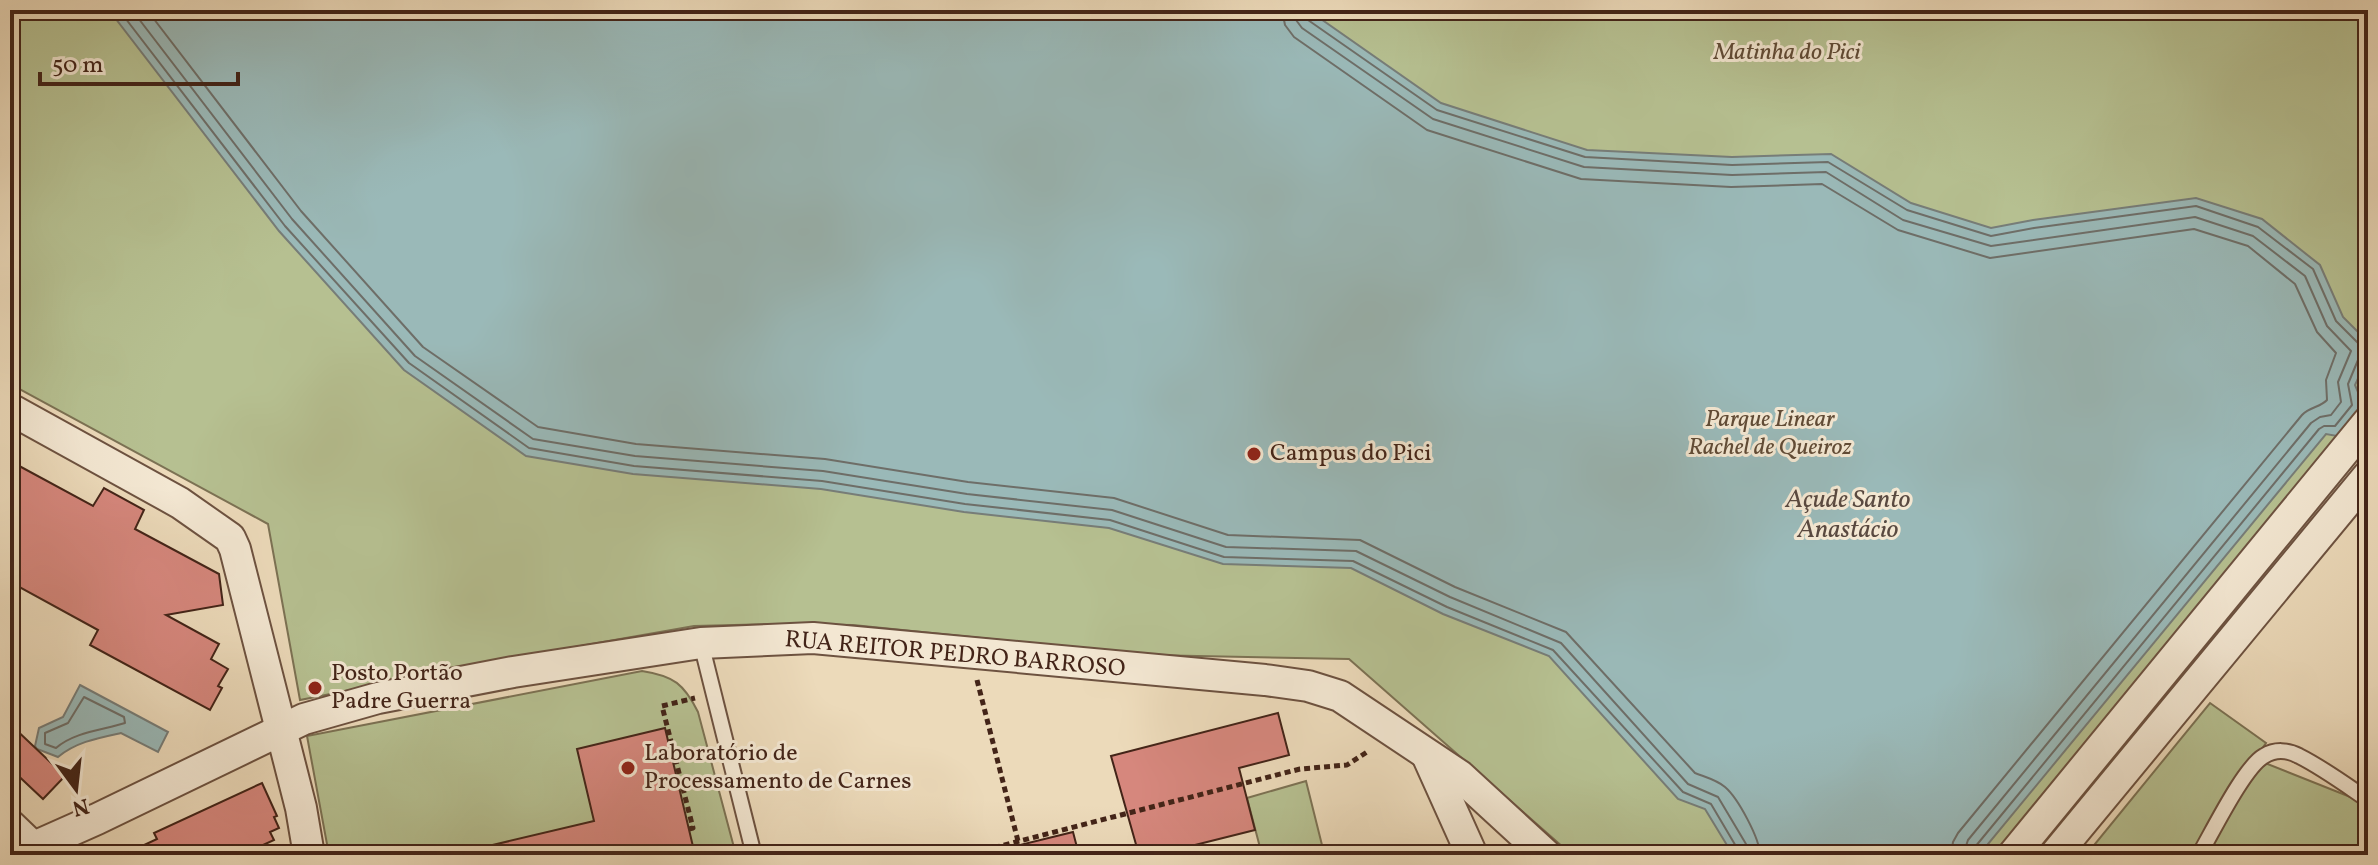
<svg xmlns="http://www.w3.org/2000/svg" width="2378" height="865" font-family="Vollkorn,serif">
<rect width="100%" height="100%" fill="#ecdaba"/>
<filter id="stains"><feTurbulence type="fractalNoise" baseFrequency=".0025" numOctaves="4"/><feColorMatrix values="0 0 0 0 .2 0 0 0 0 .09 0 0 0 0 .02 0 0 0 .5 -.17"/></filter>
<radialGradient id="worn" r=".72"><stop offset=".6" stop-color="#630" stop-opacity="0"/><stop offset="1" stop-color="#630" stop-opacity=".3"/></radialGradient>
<g fill="#b6c091" stroke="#7c7254" stroke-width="2">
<path d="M10,10H2368V398L2142,682L2002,855H1572L1349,659L1148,655L853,625L772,624L694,626L512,658L300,700L268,524L10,384Z"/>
<path d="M642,671C674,676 684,684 698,712L736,855H329L307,736Z"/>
<path d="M2210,703L2266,743L2255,759L2368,804V855H2086Z"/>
<path d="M1306,781L1323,849L1301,855H1262L1247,798Z"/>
</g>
<g fill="#9ab9b8" stroke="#777d78" stroke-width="2">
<path d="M109,10H1308L1441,103L1587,150L1732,157L1831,154L1911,203L1991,228L2033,220L2196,198L2262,219L2320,265L2343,317L2368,342V357L2355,385L2363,404L2337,436L2326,434L1979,855H1733L1705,809L1678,799L1549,656L1443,614L1351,568L1223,564L1109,528L964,512L821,489L633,474L526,456L404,370L279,231Z"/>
<path d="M80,685L168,732L158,752L121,733C98,738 76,742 58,757L37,749L35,746L39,728L63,717Z"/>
</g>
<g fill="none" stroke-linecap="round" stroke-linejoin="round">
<g stroke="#6e6e68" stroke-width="2">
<path d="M119,10L285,226L409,363L529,448L634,466L822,481L965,504L1110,520L1224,557L1353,561L1447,607L1553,650L1683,792L1711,804L1737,848L1738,855"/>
<path d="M132,10L292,219L415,356L533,439L635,456L823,471L967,494L1112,510L1226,547L1356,551L1450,597L1561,643L1688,784L1718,797L1746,844L1748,855"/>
<path d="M147,10L301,211L423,347L538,427L636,444L825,459L968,482L1114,498L1228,535L1360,540L1455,587L1566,632L1695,773C1705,777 1717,780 1725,787C1738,798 1760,839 1760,855"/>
<path d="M1282,10L1285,25L1294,37L1427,130L1581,179L1731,187L1822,184L1898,230L1990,258L2194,229L2248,246L2295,284L2317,332L2336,353L2326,380L2327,400C2321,407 2309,407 2302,415L1958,833L1953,842L1951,855"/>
<path d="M1294,10L1296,20L1302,28L1433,119L1584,167L1732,175L1826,172L1903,220L1991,246L2195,217L2253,236L2305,276L2327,326L2351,351L2338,382L2341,402L2331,415L2320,417L2311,423L1968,840L1963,855"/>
<path d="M1304,10L1308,20L1437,110L1585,157L1732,165L1828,162L1907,210L1991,236L2034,228L2196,206L2258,227L2313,269L2336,321L2360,345L2368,347"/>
<path d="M84,697L124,717L125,723C103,730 74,732 56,748L45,744V733L68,723Z"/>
<path d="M1973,855L1975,847L2319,429L2324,426H2335L2352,405L2348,384L2358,360L2368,356"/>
</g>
</g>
<g fill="#d6877d" stroke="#432418" stroke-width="2">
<path d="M10,461L93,506L104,488L144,510L135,529L219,574L223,605L166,615L219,644L211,659L228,669L218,686L222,688L210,710L90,645L98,630L10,582Z"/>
<path d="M1278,713L1289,755L1239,768L1255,830L1155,855H1139L1111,756Z"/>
<path d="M10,724L65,776L43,799L10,768Z"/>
<path d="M665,728L695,855H485L484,847L594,821L577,749Z"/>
<path d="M262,783L277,816L274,817L279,828L270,832L274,840L241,855H123L157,839L154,833Z"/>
<path d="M1073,832L1079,855H1013L1012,847Z"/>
</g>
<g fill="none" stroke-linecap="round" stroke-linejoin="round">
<defs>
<g id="lane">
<path d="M701,643L754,855"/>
<path d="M2199,855C2212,833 2244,767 2264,756C2275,749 2288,750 2299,756C2323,768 2346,785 2368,800"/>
</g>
<g id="street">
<path d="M10,409L180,503L230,538L235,549L301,808L309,855"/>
<path d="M1427,755L1472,855"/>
<path d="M10,825L33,847"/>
<path d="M16,855L97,819L304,719L378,698L513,672L701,643L813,638L1265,680L1308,686L1340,696L1460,776L1546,855"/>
<path d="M2013,855L2368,422"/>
<path d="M2055,855L2368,476"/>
</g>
</defs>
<use href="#lane" stroke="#6d5240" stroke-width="18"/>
<use href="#street" stroke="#6d5240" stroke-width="34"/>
<g stroke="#432418" stroke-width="5" stroke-dasharray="6 4" stroke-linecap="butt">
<path d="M977,680L1018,841"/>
<path d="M689,829L693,828L662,706L695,698"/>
<path d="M965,855L1300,769L1347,765L1367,752"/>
</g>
<use href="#lane" stroke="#f3e7d2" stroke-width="14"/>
<use href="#street" stroke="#f3e7d2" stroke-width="30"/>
</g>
<g fill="#8f2418" stroke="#f3e7d2" stroke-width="3">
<circle cx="1254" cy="454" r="8"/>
<circle cx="315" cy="688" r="8"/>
<circle cx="628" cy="768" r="8"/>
</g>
<g text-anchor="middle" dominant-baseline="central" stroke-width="6" stroke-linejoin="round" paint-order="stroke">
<g font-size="24" font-style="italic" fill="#604b36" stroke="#f3e7d2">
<text x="1787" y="53">Matinha do Pici</text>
<text x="1770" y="420">Parque Linear<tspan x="1770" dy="28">Rachel de Queiroz</tspan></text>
</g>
<g font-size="24" fill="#432418" stroke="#f3e7d2" text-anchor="start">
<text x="1270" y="454">Campus do Pici</text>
<text x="331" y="674">Posto Portão<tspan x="331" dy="28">Padre Guerra</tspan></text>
<text x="644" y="754">Laboratório de<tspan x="644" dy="28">Processamento de Carnes</tspan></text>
</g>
<g font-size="24" fill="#432418" stroke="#f3e7d2">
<text transform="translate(955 655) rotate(5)">RUA REITOR PEDRO BARROSO</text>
</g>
<g font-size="26" font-style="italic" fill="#594940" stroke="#f3e7d2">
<text x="1848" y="500">Açude Santo<tspan x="1848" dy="30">Anastácio</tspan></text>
</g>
</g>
<rect width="2378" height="865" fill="none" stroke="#ecdaba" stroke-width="40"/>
<rect x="12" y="12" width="2354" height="841" fill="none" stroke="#432418" stroke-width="4"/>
<rect x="20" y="20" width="2338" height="825" fill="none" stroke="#432418" stroke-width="2"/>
<g transform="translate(76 789) rotate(165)" stroke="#f3e7d2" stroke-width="6" paint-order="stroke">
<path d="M0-6L14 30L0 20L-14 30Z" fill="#432418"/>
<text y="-12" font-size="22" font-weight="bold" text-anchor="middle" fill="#432418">N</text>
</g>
<path d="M40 72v12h198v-12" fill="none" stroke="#432418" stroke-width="4"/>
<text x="52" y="72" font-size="24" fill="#432418" stroke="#f3e7d2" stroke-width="6" paint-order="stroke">50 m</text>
<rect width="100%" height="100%" filter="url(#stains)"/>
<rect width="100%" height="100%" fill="url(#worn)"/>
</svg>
